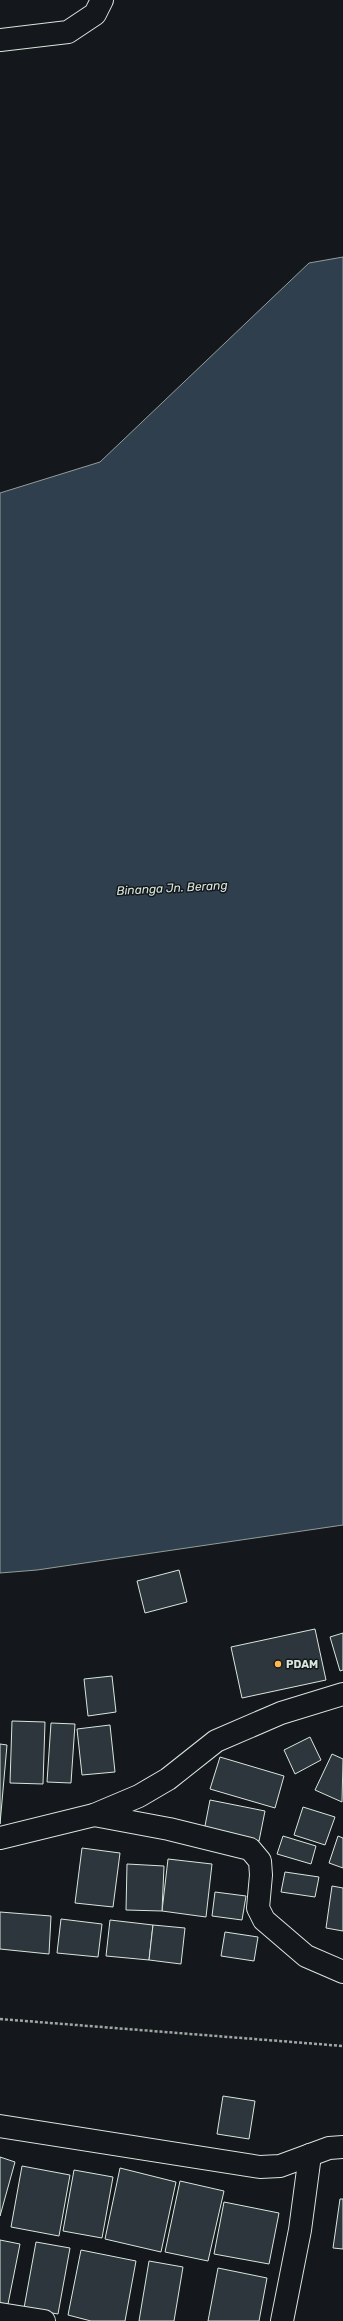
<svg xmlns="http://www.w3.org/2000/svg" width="343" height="2321" font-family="Rubik,sans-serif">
<rect width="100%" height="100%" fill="#14181c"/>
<path fill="#2f3f4d" stroke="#939e99" d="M343,257V1525L37,1570L0,1573V493L100,462L309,263Z"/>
<g fill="#2c363c" stroke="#d8e6dc">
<path d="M179,1570L187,1602L145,1613L137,1581Z"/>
<path d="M315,1629L326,1680L242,1698L231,1647Z"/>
<path d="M343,1633V1670L340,1671L330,1637Z"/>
<path d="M112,1676L116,1712L88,1716L84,1679Z"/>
<path d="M12,1721L45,1722L43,1784L10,1783Z"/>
<path d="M51,1723L75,1724L71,1783L47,1782Z"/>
<path d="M110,1725L115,1772L82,1775L77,1729Z"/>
<path d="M310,1737L321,1760L295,1774L284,1750Z"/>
<path d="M0,1744L7,1745L0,1824Z"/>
<path d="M332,1754L343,1759L342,1802L315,1790Z"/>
<path d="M220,1757L284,1776L275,1808L210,1789Z"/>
<path d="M210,1800L265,1811L259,1841L204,1831Z"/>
<path d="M303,1807L335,1817L325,1845L294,1835Z"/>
<path d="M283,1836L316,1846L311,1864L277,1854Z"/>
<path d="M338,1836L343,1838V1868L329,1863Z"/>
<path d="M82,1848L120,1853L113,1907L75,1903Z"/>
<path d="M168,1859L212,1864L206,1917L162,1911Z"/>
<path d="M127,1864L164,1866L162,1911L126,1910Z"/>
<path d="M285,1872L319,1877L315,1897L281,1892Z"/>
<path d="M332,1886L343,1888V1931L326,1928Z"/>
<path d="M215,1892L246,1896L242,1920L212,1916Z"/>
<path d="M0,1912L51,1916L49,1954L0,1949Z"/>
<path d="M61,1919L102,1924L98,1957L57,1953Z"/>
<path d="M110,1920L153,1925L149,1960L106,1956Z"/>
<path d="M153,1925L185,1928L181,1964L149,1960Z"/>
<path d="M225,1932L258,1937L254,1961L221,1956Z"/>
<path d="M223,2096L255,2101L249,2139L217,2134Z"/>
<path d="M0,2157L15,2162L0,2216Z"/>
<path d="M22,2166L70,2175L59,2236L11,2227Z"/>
<path d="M120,2168L176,2182L161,2252L105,2239Z"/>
<path d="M74,2170L113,2177L102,2238L63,2231Z"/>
<path d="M180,2181L224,2191L208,2261L165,2252Z"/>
<path d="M340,2199H343V2249L333,2248Z"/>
<path d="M224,2202L279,2213L269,2264L214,2254Z"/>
<path d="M0,2240L20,2244L8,2304L0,2303Z"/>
<path d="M36,2242L70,2248L58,2314L24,2308Z"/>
<path d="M81,2250L136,2261L125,2321H91L68,2315Z"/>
<path d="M149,2261L183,2267L174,2321H139Z"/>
<path d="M218,2268L267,2278L259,2321H208Z"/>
</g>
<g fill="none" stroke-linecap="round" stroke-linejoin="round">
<defs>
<g id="minor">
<path d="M0,40L68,32L95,14L102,0"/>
<path d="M94,1815L169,1829L250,1849L260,1861L261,1875L258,1908L264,1920L306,1956L343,1972"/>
<path d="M0,1838L94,1815L139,1796L168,1779L216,1741L281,1713L343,1694"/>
<path d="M0,2126L260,2167L280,2166L329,2148L343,2147"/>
<path d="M0,2314L44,2321"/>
<path d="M282,2321L300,2230L310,2155"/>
</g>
</defs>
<use href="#minor" stroke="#d8e6dc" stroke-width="24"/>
<path stroke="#9da8a2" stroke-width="2.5" stroke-dasharray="3 2" stroke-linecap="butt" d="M0,2019L343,2046"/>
<use href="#minor" stroke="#14181c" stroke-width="22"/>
</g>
<circle fill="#ffb74d" stroke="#14181c" stroke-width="1.5" cx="278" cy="1664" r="4"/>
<g text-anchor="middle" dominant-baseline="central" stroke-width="3" stroke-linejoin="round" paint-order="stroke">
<g font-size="11" font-weight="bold" fill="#d8e6dc" stroke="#14181c" text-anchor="start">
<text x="286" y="1664">PDAM</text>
</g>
<g font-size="12" font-style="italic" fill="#d8e6dc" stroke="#14181c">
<text transform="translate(172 888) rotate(-3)">Binanga Jn. Berang</text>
</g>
</g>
</svg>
